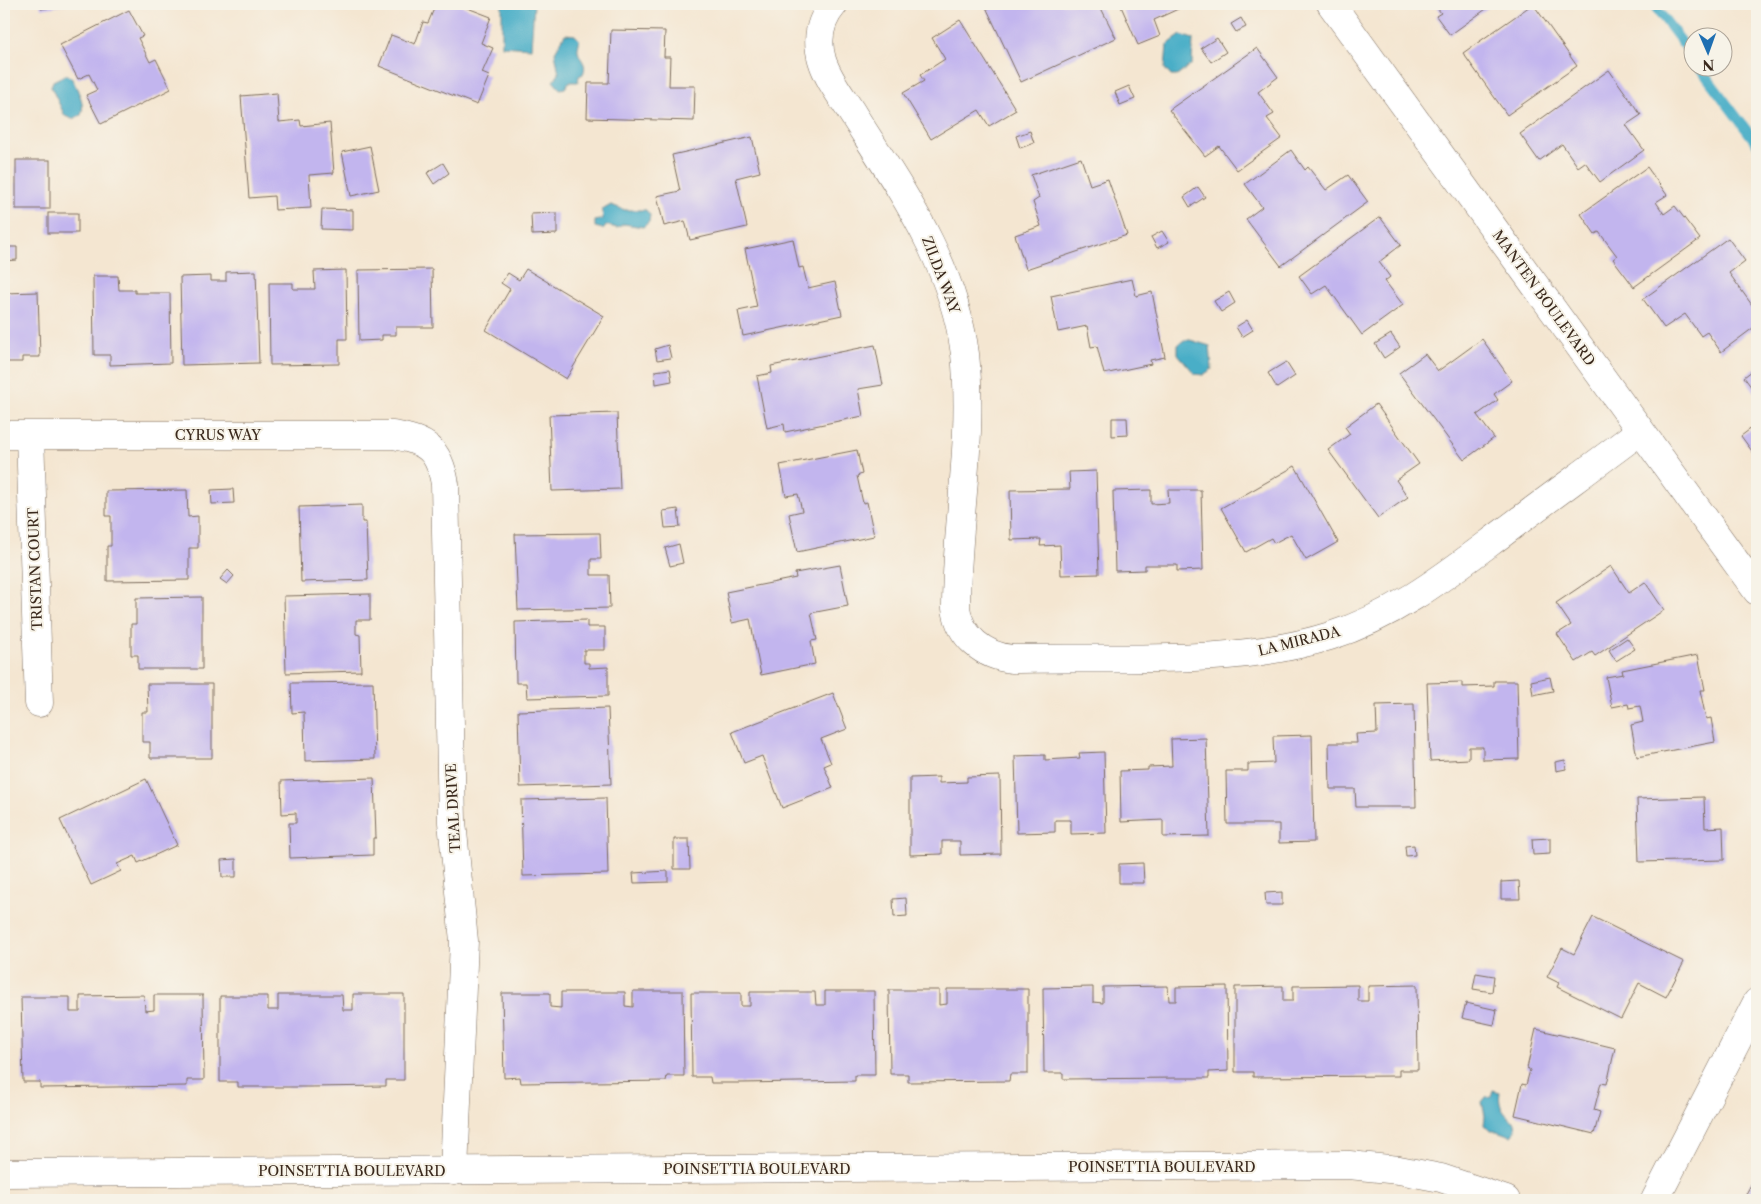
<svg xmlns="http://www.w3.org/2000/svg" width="1761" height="1204" font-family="'Libre Caslon Text',serif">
<rect width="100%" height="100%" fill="#f7f3e8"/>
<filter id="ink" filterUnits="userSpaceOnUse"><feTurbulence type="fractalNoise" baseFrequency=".02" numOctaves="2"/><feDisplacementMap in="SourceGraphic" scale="10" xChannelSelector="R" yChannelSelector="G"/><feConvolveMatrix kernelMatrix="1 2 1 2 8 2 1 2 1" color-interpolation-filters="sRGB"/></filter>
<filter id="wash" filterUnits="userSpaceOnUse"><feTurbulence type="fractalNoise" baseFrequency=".0096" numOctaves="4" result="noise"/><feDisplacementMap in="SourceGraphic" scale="20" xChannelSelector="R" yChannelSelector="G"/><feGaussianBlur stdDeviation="1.12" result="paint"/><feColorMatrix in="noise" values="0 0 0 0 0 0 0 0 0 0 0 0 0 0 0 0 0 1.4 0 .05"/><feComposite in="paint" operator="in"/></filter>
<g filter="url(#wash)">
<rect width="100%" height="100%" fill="#f4e6d1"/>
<g fill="#48aec7" stroke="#426c72">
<path d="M502,4H534L531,48L502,46Z"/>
<path d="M565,34L575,35L579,39C580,44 577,47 578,51C580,61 588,63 583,74L579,76L578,82H569L565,88L560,89L553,81L559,74L555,52Z"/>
<path d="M1181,35L1193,39L1192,64L1177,76H1171L1165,69L1167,45Z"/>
<path d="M65,75L71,77C77,89 86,103 81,115L72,119L65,116L51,87L53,81Z"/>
<path d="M611,205L625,210H646L650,215L649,222L643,227L624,224L617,228L606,225L603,229L595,227V221L603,219L602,210Z"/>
<path d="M1184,340H1190L1210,346L1212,369L1203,375L1195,374L1178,354V345Z"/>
<path d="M1493,1090L1500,1092C1498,1105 1502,1113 1515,1122L1516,1130L1511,1136L1497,1131H1490L1484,1125L1485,1116L1482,1102L1486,1097L1491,1096Z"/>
</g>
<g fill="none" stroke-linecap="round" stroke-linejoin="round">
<g stroke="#48aec7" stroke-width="10">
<path d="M1653,4L1694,58"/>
<path d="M1700,68L1757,144"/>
</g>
</g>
<g id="blocks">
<g fill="#c2b5ee">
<path d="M40,4H65V5L41,9Z"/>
<path d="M436,4H457L491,17L481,43L493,48L482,73L489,76L477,105L379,66L391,35L415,44L423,22L428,23Z"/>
<path d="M988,4H1099L1116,38L1021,82L985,5Z"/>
<path d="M1120,4H1189L1154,20L1160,36L1138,45Z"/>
<path d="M1434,4H1493L1450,35L1436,16L1441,13Z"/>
<path d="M1533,4L1577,66L1507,115L1463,53Z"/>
<path d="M129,10L143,36L138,38L150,62L156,59L171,89L101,124L86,95L97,90L89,74L78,79L60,45Z"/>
<path d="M1241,18L1246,27L1236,32L1231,24Z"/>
<path d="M960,20L1016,110L989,126L979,110L931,139L903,93L924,81L920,75L945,59L932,38Z"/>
<path d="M611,30L665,31L664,57H670L669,86H695L694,121L587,118L588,83H609Z"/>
<path d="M1217,38L1226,52L1211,62L1201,48Z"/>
<path d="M1257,48L1278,77L1258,92L1274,114L1267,118L1282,138L1237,170L1219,146L1205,156L1169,110Z"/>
<path d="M1609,70L1641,115L1626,125L1644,150L1600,182L1585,162L1578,167L1562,144L1539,161L1520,134Z"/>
<path d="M1129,86L1135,99L1120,105L1115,92Z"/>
<path d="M277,93L279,122L300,120L301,126L330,123L334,173L309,175L311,208L275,210L274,196L249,198L241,96Z"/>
<path d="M1030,131L1034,143L1020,148L1016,136Z"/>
<path d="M752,137L760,172L736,178L747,227L690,240L685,221L664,226L657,196L680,191L672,155Z"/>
<path d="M370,146L379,190L351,196L342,152Z"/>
<path d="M1291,150L1305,170L1308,167L1326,190L1348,175L1368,202L1281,266L1246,219L1262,207L1245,184Z"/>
<path d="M1081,158L1090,185L1108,179L1127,235L1026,269L1015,235L1041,226L1033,202L1039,198L1031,175Z"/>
<rect x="16" y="160" width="34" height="49"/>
<path d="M443,163L449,173L434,184L427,173Z"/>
<path d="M1647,167L1667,195L1656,202L1664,214L1675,206L1700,239L1634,287L1613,259L1617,256L1599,232L1595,234L1581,214Z"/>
<path d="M1198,187L1205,197L1190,207L1184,197Z"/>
<path d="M322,209L353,210V230L321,229Z"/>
<rect x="48" y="213" width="30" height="20"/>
<path d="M557,213V234L532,235L531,214Z"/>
<path d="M1380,217L1401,245L1379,262L1390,277L1385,281L1403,305L1362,335L1326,285L1312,294L1299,276Z"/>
<path d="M1162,231L1169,242L1157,248L1151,237Z"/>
<path d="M1728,238L1745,261L1729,273L1757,312V325L1721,352L1707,332L1701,336L1685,314L1664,328L1643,299Z"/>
<path d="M793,239L799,268L803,267L808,288L835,282L842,315L743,336L738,311L757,307L745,249Z"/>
<path d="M4,247H17V260L4,261Z"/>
<path d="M432,269L433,327H396V335H382V340L359,341L358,270Z"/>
<path d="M526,269L604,316L566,379L486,330L510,289L501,283L508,273L519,280Z"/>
<path d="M346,270L347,339H339V364L270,365L269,283H293V289H315L314,271Z"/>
<path d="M256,271L259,363L182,365L180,277L211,276V281H226V272Z"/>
<path d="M93,276H118L119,290H135V293H170L171,363L110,365V355H94Z"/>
<path d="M1132,279L1136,296L1152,292L1165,357L1150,360L1151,364L1104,374L1097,346L1091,347L1087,326L1058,332L1051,296Z"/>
<path d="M38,292L40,357H22V362H4V293Z"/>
<path d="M1229,292L1235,303L1221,312L1214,301Z"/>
<path d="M1247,320L1253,330L1242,337L1236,327Z"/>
<path d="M1391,334L1400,347L1384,358L1375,344Z"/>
<path d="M1482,339L1512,381L1494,394L1498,400L1477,415L1494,438L1464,460L1399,373L1425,354L1438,371Z"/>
<path d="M668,345L671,358L657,360L655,349Z"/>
<path d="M875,345L883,385L858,389L863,416L785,432L784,424L767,428L757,376L772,373L771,366Z"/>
<path d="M1286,362L1295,376L1277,388L1268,373Z"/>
<path d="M1757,367V395L1744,377Z"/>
<path d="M670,369L672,381L656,384L655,371Z"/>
<path d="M1376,404L1419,464L1396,480L1408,497L1378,518L1328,450L1350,434L1345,427Z"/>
<path d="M617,413L620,489L552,491L549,415Z"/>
<path d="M1112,418H1127L1128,435L1112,436Z"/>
<path d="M1757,424V458L1741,436Z"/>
<path d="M857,450L862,474L857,476L863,503L867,502L874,536L797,552L789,514L802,511L798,494L786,496L780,465Z"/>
<path d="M1295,466L1338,542L1306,560L1291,534L1274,543L1271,538L1246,552L1221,508Z"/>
<path d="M1096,471L1099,574L1061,575L1060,545L1040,546L1041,539L1011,540L1010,490L1070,489L1069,472Z"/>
<path d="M233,489L234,503L212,504L211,490Z"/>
<path d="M187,490L188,517L198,516V548H189V580L107,581V546H111V516H106V491Z"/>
<path d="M1151,490V504L1169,503L1168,490H1201L1203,570L1177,571V565H1145V570L1115,571L1113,491Z"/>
<path d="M362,505V522H366L368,580L301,582L299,507Z"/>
<path d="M678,509L680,527L665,528L663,511Z"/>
<path d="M600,533L601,559H591V575H609L610,608L518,610L515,534Z"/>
<path d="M679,544L683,563L670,566L665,548Z"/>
<path d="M840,565L848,606L811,613L817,640L811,641L815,664L761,675L750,619L732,623L726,592L796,578L795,573Z"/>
<path d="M1611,566L1629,593L1645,582L1664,610L1595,656L1592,652L1576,662L1557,634L1571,625L1556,603Z"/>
<path d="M228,570L234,576L227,584L220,579Z"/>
<path d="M370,594V620H356V634L360,635L361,671L286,673L284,596Z"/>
<path d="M202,597V669H138V655H131V624H136V598Z"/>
<path d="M587,620V627H605V650H584V663H589V668L608,667V696L527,698L526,683H516L515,622Z"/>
<path d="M1627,638L1635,649L1616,661L1609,650Z"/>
<path d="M1698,655L1705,690H1700L1706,719L1711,718L1715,742L1637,757L1631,725L1643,722L1640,706L1629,708L1628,704L1612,707L1606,677L1623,674L1622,670Z"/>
<path d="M1550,677L1553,691L1533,695L1531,681Z"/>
<path d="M1494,681H1517L1519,759L1483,760V747H1469V759L1430,761L1427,683L1462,682V687L1494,686Z"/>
<path d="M373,682L375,759L305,761L304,712L292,713L291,683Z"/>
<path d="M147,684H212V758H150V742H142V712H148Z"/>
<path d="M833,693L847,729L821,739L831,763L824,766L833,788L782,808L762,756L744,763L732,732Z"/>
<path d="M1414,704L1416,807H1356L1355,789H1330L1329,743H1357L1356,734L1377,733L1376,705Z"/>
<path d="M608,708L611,784L520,787L518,711Z"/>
<path d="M1312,735L1314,842L1279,843V824H1227L1226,771H1248V764L1274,763L1273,736Z"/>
<path d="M1206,738L1209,836L1163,837V820L1121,822L1120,771L1148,770V767L1172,766L1171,739Z"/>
<path d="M1104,752L1106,833L1071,834V820H1055V832L1017,833L1015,756L1045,755V760L1080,758L1079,753Z"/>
<path d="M1565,760L1566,769L1556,771L1555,762Z"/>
<path d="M1000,776L1001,854L960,855V841H942V854L910,855V778L939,777V783L967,782V777Z"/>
<path d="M374,778L376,838H373V855L290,858L289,823H296V813L282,814L281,781Z"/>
<path d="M146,779L177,845L138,863L135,856L117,864L121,871L91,885L60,820Z"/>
<path d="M1704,797L1705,828L1723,827L1724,860L1639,862L1637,799Z"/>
<path d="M606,798L608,874L523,876L521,800Z"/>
<path d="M1550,838V854L1533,855L1532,839Z"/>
<path d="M674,839H689L690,869H674Z"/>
<path d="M1414,845L1415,855L1406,856L1405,846Z"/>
<path d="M236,859V877H222L221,860Z"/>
<path d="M1143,863L1144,883H1119V864Z"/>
<path d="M668,871V882L634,883L633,873Z"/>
<path d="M1519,881L1520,899H1501V882Z"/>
<path d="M1282,892V905H1266L1265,893Z"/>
<path d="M906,898L907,916L894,917L893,899Z"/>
<path d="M1593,917L1684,962L1666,997L1639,983L1621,1019L1557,987L1559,983L1547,977L1562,948L1574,954Z"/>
<path d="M1476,973L1494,976L1492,992L1473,989Z"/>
<path d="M1358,985V1001H1368V986L1417,985L1418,1070H1399V1076L1253,1077V1072H1235V987L1283,986V1001H1293V986Z"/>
<path d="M1168,986L1169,1001H1176V987L1227,986L1228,1071L1209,1072V1078H1178L1063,1079V1073H1044L1043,988L1093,987V1002L1103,1003V987Z"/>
<path d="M947,989H1028V1074H1010L1009,1081L908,1082V1074H890L889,990H939V1005L947,1004Z"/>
<path d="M633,991H683L684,1076H667L666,1081L593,1082L521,1083L520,1077L504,1078L502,993H550V1007L561,1008V992H625V1006L633,1007Z"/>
<path d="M825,991H874L875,1075H855V1081L741,1083H711L710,1077H692L691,993H741V1006H750V992H815L816,1005H825Z"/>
<path d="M353,994H404V1080H386V1086L310,1087H238V1082H220V996H268V1010H278V995H342L343,1010H353Z"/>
<path d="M144,995L145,1011L154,1010V995H203L204,1080H187V1086L40,1088V1082H23L21,997H70V1012H80V996Z"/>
<path d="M1466,1003L1497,1010L1494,1025L1462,1018Z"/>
<path d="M1536,1029L1615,1048L1607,1084L1601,1083L1594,1110L1600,1112L1594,1134L1515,1115L1522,1084L1526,1085L1530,1070L1527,1068Z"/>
<path d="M1757,1173V1200H1749L1751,1196L1746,1194Z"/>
</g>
</g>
</g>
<g filter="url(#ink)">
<use href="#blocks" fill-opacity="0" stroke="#7c6c5d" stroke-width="1"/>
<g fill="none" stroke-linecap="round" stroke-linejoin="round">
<defs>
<g id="street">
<path d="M834,4C820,20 816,39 822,60C828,80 843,98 854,116C880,157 908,198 930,243C947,278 960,316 965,354C974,439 956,524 956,608C960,637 984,656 1012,659C1115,656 1232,667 1330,636C1397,615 1449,573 1504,532C1549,498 1595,465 1640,431"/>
<path d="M1331,4L1757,591"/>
<path d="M4,435H393C427,441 439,449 445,484L452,822L464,941L454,1171"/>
<path d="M30,436L39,703"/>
<path d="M4,1173L1349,1165L1399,1170L1441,1178L1506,1200"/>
<path d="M1655,1200L1757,1002"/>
</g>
</defs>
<use href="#street" stroke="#7c6c5d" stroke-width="29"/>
<use href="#street" stroke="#fff" stroke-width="28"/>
</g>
</g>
<g text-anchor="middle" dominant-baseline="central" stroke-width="4" stroke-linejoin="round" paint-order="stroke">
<g font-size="14" fill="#3b2a1e" stroke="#f7f3e8">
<text transform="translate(941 275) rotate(69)">ZILDA WAY</text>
<text transform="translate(1544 298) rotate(54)">MANTEN BOULEVARD</text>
<text x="218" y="435">CYRUS WAY</text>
<text transform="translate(35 569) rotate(-92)">TRISTAN COURT</text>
<text transform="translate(1299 641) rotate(-14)">LA MIRADA</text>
<text transform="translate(453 808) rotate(-93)">TEAL DRIVE</text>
<text x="1162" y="1167">POINSETTIA BOULEVARD</text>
<text x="757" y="1169">POINSETTIA BOULEVARD</text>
<text x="352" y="1171">POINSETTIA BOULEVARD</text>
</g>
</g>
<rect width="1761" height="1204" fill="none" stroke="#f7f3e8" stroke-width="20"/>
<g transform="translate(1708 52) rotate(178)"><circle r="24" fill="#f7f3e8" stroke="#aca397"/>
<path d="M0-4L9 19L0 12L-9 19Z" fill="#1f6fb2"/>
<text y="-8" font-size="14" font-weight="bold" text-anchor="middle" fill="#3b2a1e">N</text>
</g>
</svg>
